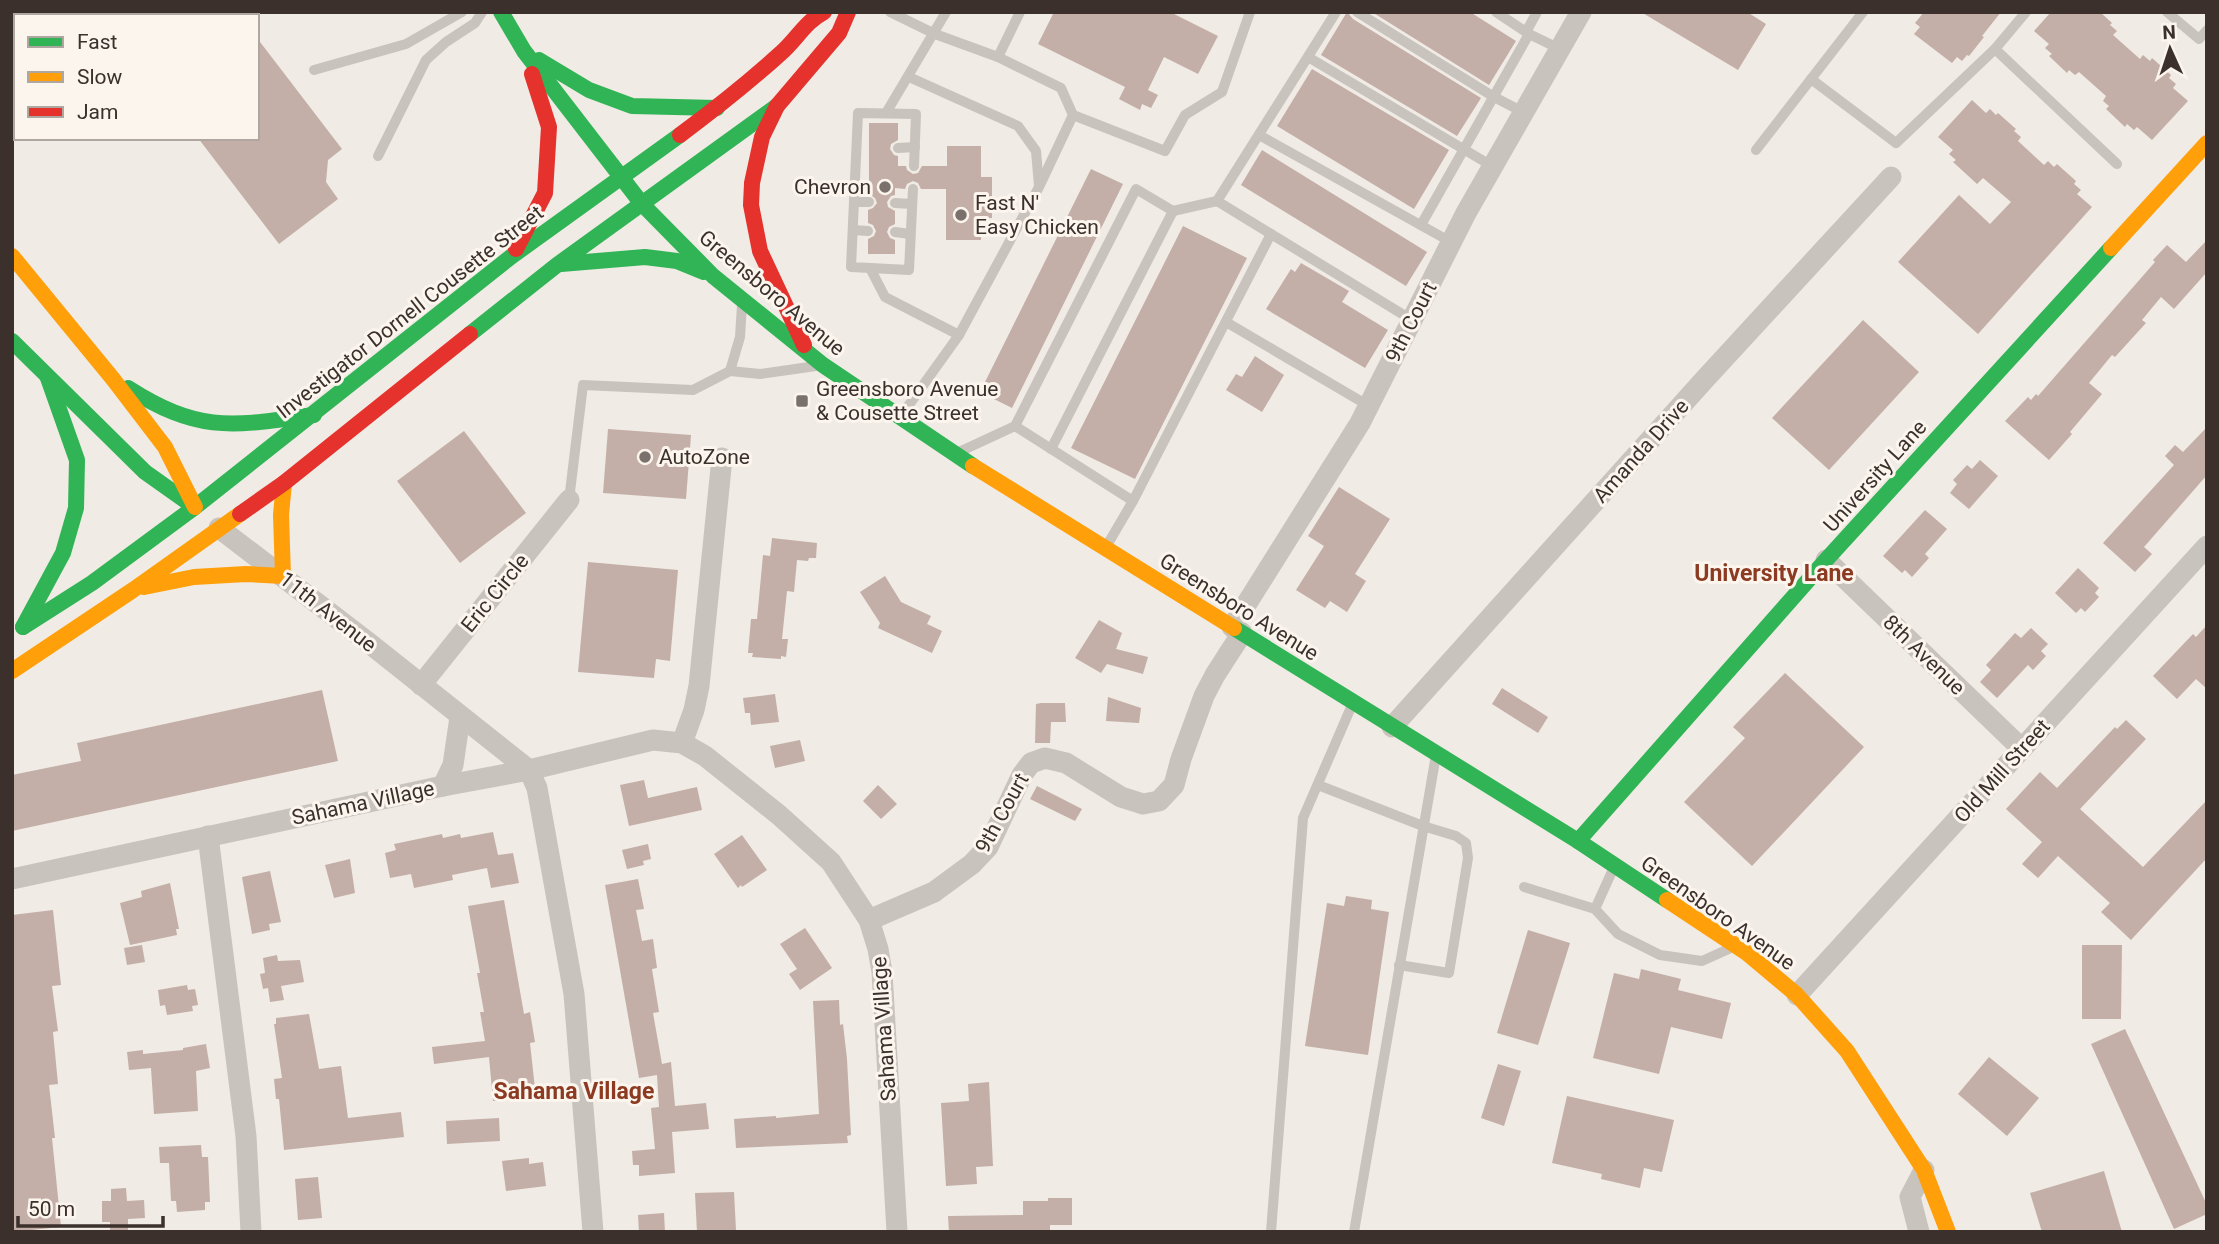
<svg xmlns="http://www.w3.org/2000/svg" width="2219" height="1244" font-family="Roboto,sans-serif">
<rect width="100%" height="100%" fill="#f0ebe5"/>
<g fill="#c3afa7">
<path d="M1054,12H1170L1218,36L1198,74L1164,57L1148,90L1158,95L1151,108L1142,104L1140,110L1119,99L1125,87L1038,44Z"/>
<path d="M1347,12L1353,19L1481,98L1457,136L1321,55Z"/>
<path d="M1372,12H1470L1516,41L1489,85Z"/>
<path d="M1641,12H1747L1766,24L1738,70Z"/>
<path d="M1924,12H2001L1982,36L1984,37L1969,56L1967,55L1962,61L1957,57L1952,63L1914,34L1920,27L1915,23Z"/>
<path d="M2051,12H2100L2112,23L2110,25L2117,31L2113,35L2140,59L2143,55L2150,61L2152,58L2171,75L2169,78L2176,84L2173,88L2188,101L2152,140L2137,127L2134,130L2127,124L2125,127L2106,109L2109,106L2103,101L2106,96L2079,72L2075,75L2069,70L2067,73L2049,56L2052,54L2045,48L2049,44L2034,31Z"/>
<path d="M257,38L342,149L328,160L326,182L338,199L279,244L198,138H257Z"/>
<path d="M1312,69L1449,150L1414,209L1277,126Z"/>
<path d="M1972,100L1986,113L1990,109L1996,115L1998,113L2016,129L2014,131L2021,137L2018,141L2044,165L2048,161L2054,167L2057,164L2076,181L2074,184L2081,190L2077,194L2092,207L1978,334L1898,262L1959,195L1990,224L2011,202L1983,178L1977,184L1953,162L1956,160L1949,154L1953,150L1938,137Z"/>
<path d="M869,123H898V140L891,144L890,149L894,155L898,156V166H906L907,170L913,174L918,173L922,166H947V146H981V177H992V218H981V240H946V189H921L918,183L913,181L907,184L905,189L895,188V195L891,196L887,202L888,207L895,211V224L889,227L887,232L890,238L895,240V254H868V239L874,236L876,231L873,225L868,223V210L873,208L877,203L875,198L869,194Z"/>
<path d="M1262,150L1427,252L1406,286L1241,185Z"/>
<path d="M1091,169L1123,184L1012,408L980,392Z"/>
<path d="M1183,226L1247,258L1135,479L1071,448Z"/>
<path d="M2207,240V272L2174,309L2161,297L2142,320L2146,323L2115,357L2112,355L2089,383L2102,394L2070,432L2072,434L2049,460L2005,421L2028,397L2031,400L2036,394L2038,396L2155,262L2153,260L2167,245L2186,262Z"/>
<path d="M1301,263L1349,291L1342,302L1388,330L1365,368L1266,309L1291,269L1295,272Z"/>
<path d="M1863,320L1919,372L1829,470L1772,418Z"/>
<path d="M1255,356L1284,375L1262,412L1226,390L1236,374L1242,377Z"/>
<path d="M2207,427V475L2144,547L2152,554L2135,572L2103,543L2174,465L2165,456L2175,445L2183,452Z"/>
<path d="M608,429L691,435L686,499L603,493Z"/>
<path d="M464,431L526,513L460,563L397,481Z"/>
<path d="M1980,460L1998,476L1969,509L1950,493L1957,484L1953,480L1967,465L1972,469Z"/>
<path d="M1339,487L1390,519L1355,574L1366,581L1347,612L1330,601L1325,608L1296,590L1324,546L1308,536Z"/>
<path d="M1925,510L1947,529L1925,554L1929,558L1912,577L1905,570L1902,573L1883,556Z"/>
<path d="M772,538L817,543L816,558H809L808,561L797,560L794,592L787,591L782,639H788L786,657L781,656V659L752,657L753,653H748L751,619H757L763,555L770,556Z"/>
<path d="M588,562L678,570L670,661L656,659L654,678L578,672Z"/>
<path d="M2078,568L2099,588L2095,593L2099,597L2085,612L2081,608L2076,613L2055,593Z"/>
<path d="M885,576L901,602L931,616L927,624L942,631L932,653L878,628L880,623L860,592Z"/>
<path d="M1099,620L1122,633L1116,649L1148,657L1143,674L1107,664L1101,673L1075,658Z"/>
<path d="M2207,625V689L2196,679L2177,699L2153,676L2193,634L2196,637Z"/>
<path d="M2031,628L2048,644L2041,651L2046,656L2033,670L2028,665L1997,698L1980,682L1991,670L1986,665L2015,633L2021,638Z"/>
<path d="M1785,673L1864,747L1752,866L1684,802L1745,738L1733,727Z"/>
<path d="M1502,688L1548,717L1538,733L1492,704Z"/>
<path d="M322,690L338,761L12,831V775L81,761L77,743Z"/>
<path d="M775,694L779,722L751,725L750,713H745L743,698Z"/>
<path d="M1108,697L1141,708L1139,723L1106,721Z"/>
<path d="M1041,703H1065L1066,722H1051L1050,743H1035L1036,704Z"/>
<path d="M2126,720L2146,739L2080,809L2143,867L2207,800V858L2131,940L2101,912L2110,903L2058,856L2038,878L2022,864L2042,842L2006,809L2040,772L2057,788L2115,727L2117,729Z"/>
<path d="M800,740L805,761L775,768L770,746Z"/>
<path d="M644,780L648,798L697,787L702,810L629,826L620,785Z"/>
<path d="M878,785L897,804L881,819L863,801Z"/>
<path d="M1037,786L1082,809L1075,821L1030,799Z"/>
<path d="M493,832L498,855L513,853L519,883L491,888L487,868L452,875L453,880L414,888L411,874L390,878L385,853L396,850L394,844L442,834L443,838L460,834L461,838Z"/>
<path d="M742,835L767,870L742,887L741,885L738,888L714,854Z"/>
<path d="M648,844L651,859L643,861L644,865L627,869L622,850Z"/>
<path d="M350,859L355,893L334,898L325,865Z"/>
<path d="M270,871L281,922L269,924L270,930L252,934L242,877Z"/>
<path d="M638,879L644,909L636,910L642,941L653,939L657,968L652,969L659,1012L653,1013L662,1064L671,1062L675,1106L706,1103L709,1129L672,1132L675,1173L639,1176V1165H633L632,1151L655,1149L651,1108L659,1107L657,1075L639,1078L605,885Z"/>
<path d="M170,883L179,929H176L177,935L130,945L120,903L142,897L141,891Z"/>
<path d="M1346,896L1372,900L1371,909L1389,912L1368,1055L1305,1046L1327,903L1344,906Z"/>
<path d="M504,900L524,1014L530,1012L535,1042L530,1043L536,1098L493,1101L489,1057L434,1064L432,1047L485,1041L480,1012H484L477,973H480L468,906Z"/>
<path d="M53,910L61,985L52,986L58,1031L53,1032L58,1084L49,1085L55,1138H52L61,1227L12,1232V915Z"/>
<path d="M805,928L832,968L800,990L789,974L797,969L780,944Z"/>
<path d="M1528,930L1570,943L1538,1045L1497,1033Z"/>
<path d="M142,945L145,962L127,965L124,948Z"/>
<path d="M2082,945H2122L2121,1019H2082Z"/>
<path d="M277,955L278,961L300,960L304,982L281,986L284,1000L270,1002L268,988L263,989L260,974L265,973L263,958Z"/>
<path d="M1641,969L1681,979L1678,990L1731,1003L1722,1039L1671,1027L1659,1074L1593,1058L1614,973L1639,979Z"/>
<path d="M187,985L188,990L195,989L198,1005L192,1006L193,1011L167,1015L165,1005L160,1006L158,990Z"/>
<path d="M839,1000L840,1025L843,1024L847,1059L851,1135L847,1136L848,1143L736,1148L734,1119L776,1116V1118L819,1114L813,1001Z"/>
<path d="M309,1014L319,1069L341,1066L348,1118L401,1112L404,1137L284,1150L279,1099H276L274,1079L282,1078L274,1024H276V1018Z"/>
<path d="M2125,1029L2207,1205V1214L2174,1229L2091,1044Z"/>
<path d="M206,1044L210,1068L196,1071L198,1111L154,1114L151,1068L129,1070L127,1052L143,1050V1054L183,1050V1048Z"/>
<path d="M1989,1057L2039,1098L2007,1136L1958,1094Z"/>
<path d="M1498,1064L1521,1071L1504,1126L1481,1118Z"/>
<path d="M989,1082L993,1166L976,1167L977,1184L946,1186L941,1103L969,1101L968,1084Z"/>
<path d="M1567,1096L1674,1120L1662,1172L1644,1168L1640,1188L1601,1179L1602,1174L1552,1163Z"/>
<path d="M499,1118L500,1141L447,1144L446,1121Z"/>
<path d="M201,1145L202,1157H208L210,1202H205V1210L177,1212L176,1201H171L169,1163H160L159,1147Z"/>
<path d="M529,1158V1164L543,1162L546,1186L506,1191L502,1161Z"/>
<path d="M2104,1171L2122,1232H2042L2030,1193Z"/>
<path d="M318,1177L322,1218L298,1220L295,1179Z"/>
<path d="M126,1188L127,1201L144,1200L145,1218L128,1219V1231L110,1232V1222H102V1201H111V1189Z"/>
<path d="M734,1192L736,1230L697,1232L695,1193Z"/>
<path d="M1048,1198H1072V1225H1050V1232H949L948,1216L1023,1215V1201H1048Z"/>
<path d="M664,1213L665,1232H639L638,1215Z"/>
</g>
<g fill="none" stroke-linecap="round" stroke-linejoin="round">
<g stroke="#c9c3be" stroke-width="10">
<path d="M890,12L935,34L998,57L1061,88L1073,115L1165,151L1185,115L1222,92L1250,12"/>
<path d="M1357,12L1494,97L1523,112"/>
<path d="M1496,12L1529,34"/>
<path d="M2026,12L1995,49L2117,164"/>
<path d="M2167,12L2199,39L2207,30"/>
<path d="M1526,32L1537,12"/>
<path d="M998,57L1020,12"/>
<path d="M1308,57L1492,166"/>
<path d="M314,70L406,44L462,12"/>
<path d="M909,77L1018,126L1036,151L1039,186"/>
<path d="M1811,79L1896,143L1995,49"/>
<path d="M886,113L946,12"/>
<path d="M1259,135L1451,242"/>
<path d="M898,148L915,147"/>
<path d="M1756,150L1863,12"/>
<path d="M378,156L426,60L446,42L475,23L482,12"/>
<path d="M913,189L909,270L851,267L858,113L916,114L914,166"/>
<path d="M1217,201L1412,320"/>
<path d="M854,202H869"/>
<path d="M895,203L912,204"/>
<path d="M1173,211L1217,201L1336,12"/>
<path d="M1421,225L1529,34L1560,49"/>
<path d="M853,230L868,231"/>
<path d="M895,232L910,234"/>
<path d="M870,268L885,297L959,335"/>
<path d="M1226,322L1369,406"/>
<path d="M730,371L740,337L742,305"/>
<path d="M901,416L959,335L1039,187L1073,115"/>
<path d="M1015,426L1133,501L1106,547"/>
<path d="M959,452L1015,426L1136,189L1173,211L1051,449"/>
<path d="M569,500L583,385L693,390L730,371L760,374L816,366"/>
<path d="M1133,501L1271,234"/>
<path d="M1318,785L1423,826L1456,836L1466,843L1468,858L1449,973L1399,965"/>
<path d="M1524,887L1595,909L1618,934L1660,955L1702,961L1733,947"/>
<path d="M1595,909L1614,867"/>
<path d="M1271,1232L1303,818L1352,705"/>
<path d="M1354,1232L1436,755"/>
</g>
<g stroke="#c9c3be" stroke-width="21">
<path d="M219,528L369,643L529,770L537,788L574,994L593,1232"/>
<path d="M1826,560L2022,749"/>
<path d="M1232,627L1360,423L1466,213L1581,12"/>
<path d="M421,685L569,500"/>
<path d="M1392,727L1705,379L1891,177"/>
<path d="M682,743L694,710L699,686L722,458"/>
<path d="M443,786L453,765L460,717"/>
<path d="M208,836L246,1136L251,1232"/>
<path d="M12,879L443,786L529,770L653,740L682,743L705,756L779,815L831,862L869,920L878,949L882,972L897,1232"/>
<path d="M869,920L934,892L972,864L988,847L1022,775L1031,763L1045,758L1066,763L1121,797L1143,804L1159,801L1174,785L1181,759L1204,696L1215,675L1242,633"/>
<path d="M1797,995L2207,546"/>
<path d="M1919,1232L1910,1197L1924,1170"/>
</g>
<g stroke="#30b455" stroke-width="16">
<path d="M501,12L524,51L642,204L713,276L823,365L973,466"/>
<path d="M539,60L589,90L632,106L717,108"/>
<path d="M561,264L645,257L677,261L704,272"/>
<path d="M470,334L557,265L777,106"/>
<path d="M12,341L145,472L193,506"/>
<path d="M128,388C200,434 233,426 314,415"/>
<path d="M23,627L92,583L195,507L512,256L680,135"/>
<path d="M23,627L63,553L76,508L77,460L48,378"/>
<path d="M1234,628L1578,841L1667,900"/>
<path d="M1578,841L1826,560L2111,248"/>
</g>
<g stroke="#ff9f0a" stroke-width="16">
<path d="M2111,248L2207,143"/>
<path d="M12,256L113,379L165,447L195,507"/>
<path d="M973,466L1234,628"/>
<path d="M144,587L194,577L246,574L283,576L281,515L284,483"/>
<path d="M12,671L133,590L240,514"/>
<path d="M1667,900L1747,953L1797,995L1847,1051L1924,1170L1948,1232"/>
</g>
<g stroke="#e5322d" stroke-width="16">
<path d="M680,135C715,109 749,82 781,53C796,40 806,21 824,12"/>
<path d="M516,249L545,193L549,127L532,74"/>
<path d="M804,345L760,251L751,205L752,183L762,137L777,106L839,33L848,12"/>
<path d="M240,514L284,483L470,334"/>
</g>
</g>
<g fill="#7a716c" stroke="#fbf5ee" stroke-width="2.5">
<circle cx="885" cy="187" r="7"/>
<circle cx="961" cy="215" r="7"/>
<rect x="795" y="394" width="14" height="14" rx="3.5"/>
<circle cx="645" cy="457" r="7"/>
</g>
<g text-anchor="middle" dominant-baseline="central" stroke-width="6" stroke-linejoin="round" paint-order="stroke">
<g font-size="21" fill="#3b302b" stroke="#fbf5ee" text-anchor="start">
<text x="871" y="187" text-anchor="end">Chevron</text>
<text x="975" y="203">Fast N'<tspan x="975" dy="24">Easy Chicken</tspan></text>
<text x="816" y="389">Greensboro Avenue<tspan x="816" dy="24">&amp; Cousette Street</tspan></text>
<text x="659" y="457">AutoZone</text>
</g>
<g font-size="21" fill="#3b302b" stroke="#fbf5ee">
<text transform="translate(772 293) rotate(40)">Greensboro Avenue</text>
<text transform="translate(410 312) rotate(-38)">Investigator Dornell Cousette Street</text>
<text transform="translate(1411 322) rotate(-63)">9th Court</text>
<text transform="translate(1641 451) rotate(-48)">Amanda Drive</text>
<text transform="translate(1875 476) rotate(-48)">University Lane</text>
<text transform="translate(495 593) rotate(-51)">Eric Circle</text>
<text transform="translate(1239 607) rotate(32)">Greensboro Avenue</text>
<text transform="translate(328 612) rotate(38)">11th Avenue</text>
<text transform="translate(1924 655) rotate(44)">8th Avenue</text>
<text transform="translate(2002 771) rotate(-48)">Old Mill Street</text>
<text transform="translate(363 803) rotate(-12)">Sahama Village</text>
<text transform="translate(1002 813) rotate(-61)">9th Court</text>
<text transform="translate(1718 913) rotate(35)">Greensboro Avenue</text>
<text transform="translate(884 1029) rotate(-94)">Sahama Village</text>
</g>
<g font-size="23" font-weight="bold" fill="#8c3b22" stroke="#fbf5ee">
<text x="1774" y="573">University Lane</text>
<text x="574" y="1091">Sahama Village</text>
</g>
</g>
<rect width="2219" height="1244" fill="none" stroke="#3b302b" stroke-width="28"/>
<rect x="14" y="14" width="245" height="126" fill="#fbf5ee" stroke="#aea6a0" stroke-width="2"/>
<rect x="28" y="37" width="35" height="10" fill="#30b455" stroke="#aea6a0" stroke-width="2"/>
<text x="77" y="49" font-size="21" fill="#3b302b">Fast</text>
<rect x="28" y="72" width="35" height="10" fill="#ff9f0a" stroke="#aea6a0" stroke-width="2"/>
<text x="77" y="84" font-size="21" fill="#3b302b">Slow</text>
<rect x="28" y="107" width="35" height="10" fill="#e5322d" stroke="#aea6a0" stroke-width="2"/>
<text x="77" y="119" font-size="21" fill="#3b302b">Jam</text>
<g transform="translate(2170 49) rotate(357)" stroke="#fbf5ee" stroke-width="5" paint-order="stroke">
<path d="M0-5L12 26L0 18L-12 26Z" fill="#3b302b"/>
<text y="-10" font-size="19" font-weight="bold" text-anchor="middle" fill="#3b302b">N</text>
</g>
<path d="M18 1216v10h145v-10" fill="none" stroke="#3b302b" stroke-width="3.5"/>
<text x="28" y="1216" font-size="21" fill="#3b302b" stroke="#fbf5ee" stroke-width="5" paint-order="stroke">50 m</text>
</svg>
